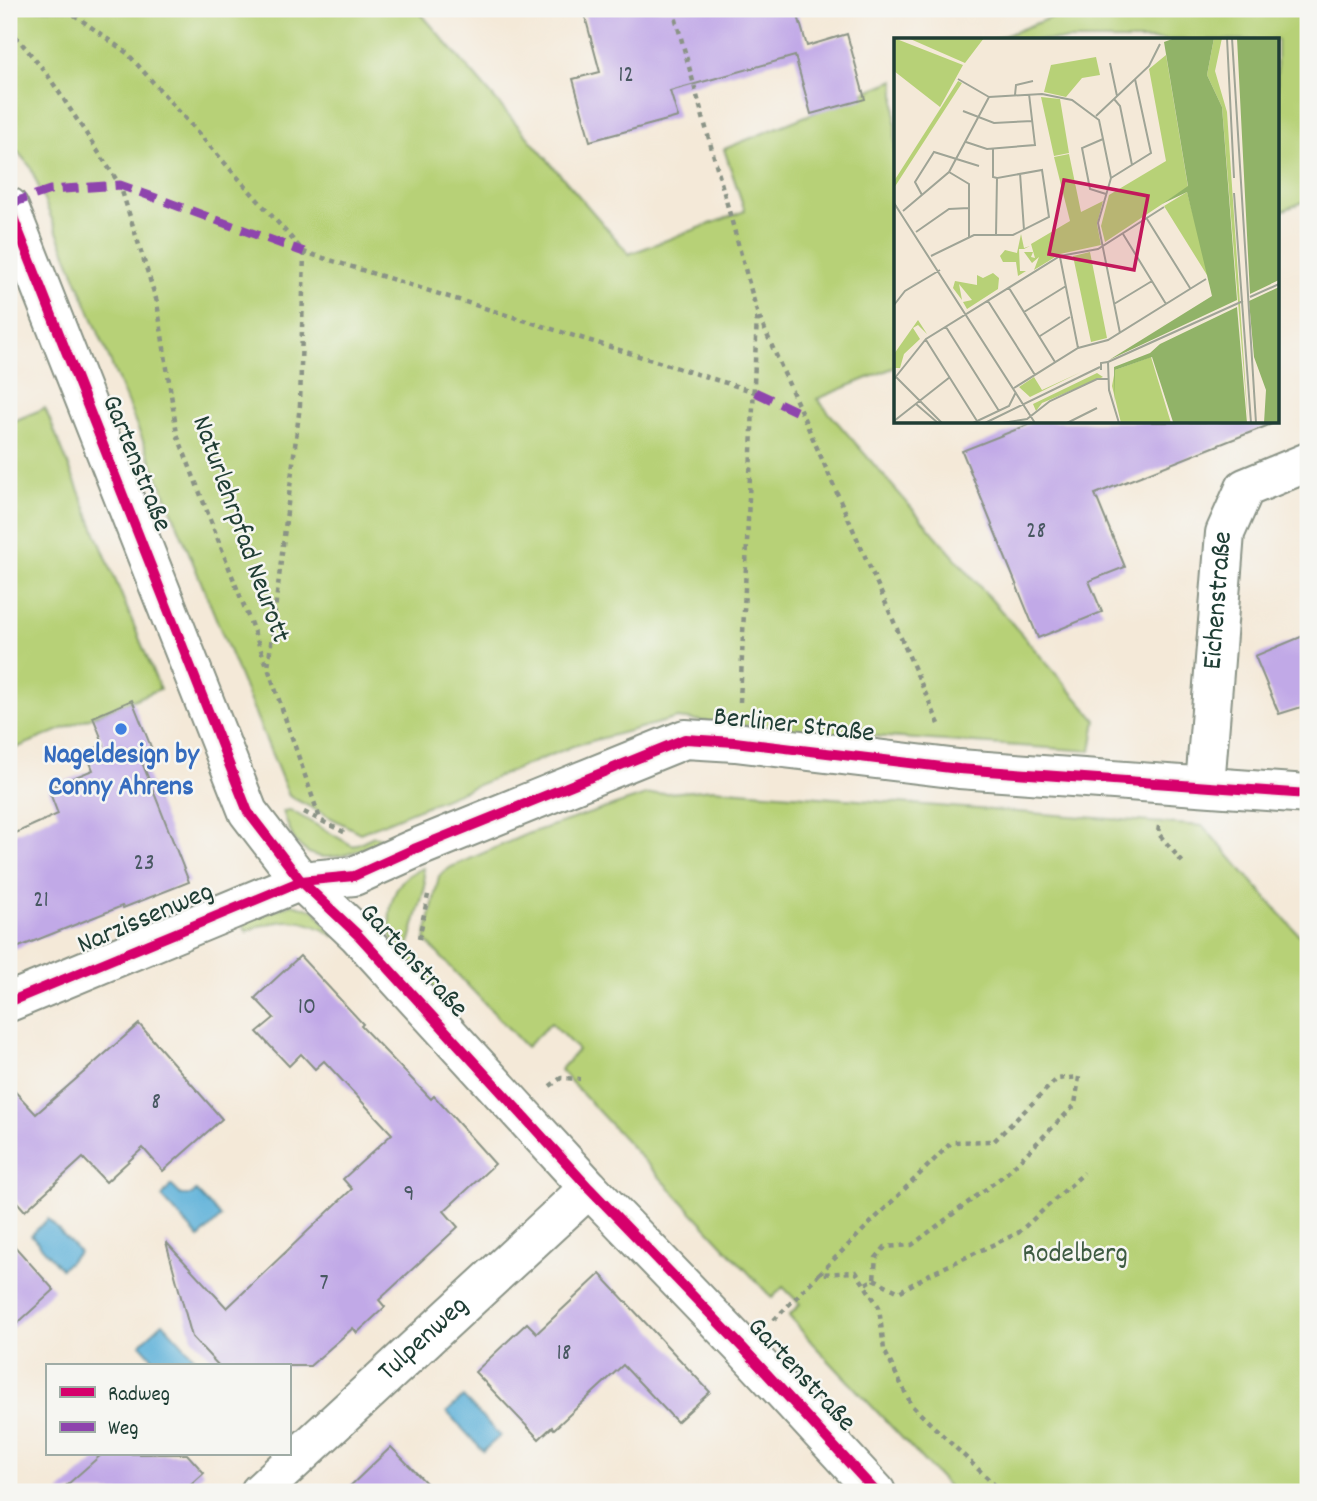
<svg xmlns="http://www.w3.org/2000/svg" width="1317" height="1501" font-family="Dekko,sans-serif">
<rect width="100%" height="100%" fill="#f6f6f2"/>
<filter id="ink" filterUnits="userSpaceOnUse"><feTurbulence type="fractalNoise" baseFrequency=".0143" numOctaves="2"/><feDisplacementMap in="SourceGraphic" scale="14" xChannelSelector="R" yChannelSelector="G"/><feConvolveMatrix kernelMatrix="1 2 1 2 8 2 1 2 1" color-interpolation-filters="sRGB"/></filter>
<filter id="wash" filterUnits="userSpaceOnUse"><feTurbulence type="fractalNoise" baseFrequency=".00686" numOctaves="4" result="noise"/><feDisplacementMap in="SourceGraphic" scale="28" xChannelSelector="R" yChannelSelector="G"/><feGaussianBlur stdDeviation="1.57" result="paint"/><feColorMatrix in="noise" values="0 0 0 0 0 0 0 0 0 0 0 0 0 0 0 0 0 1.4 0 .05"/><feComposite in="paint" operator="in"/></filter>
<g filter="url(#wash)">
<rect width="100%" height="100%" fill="#f4e9d8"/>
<g fill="#b7d177" stroke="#6b8756" stroke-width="2">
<path d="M9,9H417L629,254L745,211L724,149L895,80V367L817,399L1096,720L1091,751L784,730L677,718L573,746L360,833L289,796L30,166L9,142Z"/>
<path d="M1072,9H1308V200L1277,213V40H994Z"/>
<path d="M45,408L160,689L9,751V423Z"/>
<path d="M713,789L1203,826L1308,945V1492H953L813,1344L789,1316L800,1304L783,1287L772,1298L560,1070L578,1050L551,1023L526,1047L425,940L439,876L451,867L527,834L646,795Z"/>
<path d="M290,810L353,846L374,836L384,839C356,852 314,873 293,837C289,830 286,820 283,811Z"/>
<path d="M423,868L425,887L408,947L444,990L432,991C421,978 404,964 396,949C386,930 388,901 400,884C405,876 414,872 423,868Z"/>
<path d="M292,904L314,910L335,937C304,915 281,918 246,931L243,922Z"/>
</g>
<g fill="#5db1d9" stroke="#3e7786" stroke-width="2">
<path d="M171,1185L181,1195H192L196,1191L221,1217L199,1238L162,1197Z"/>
<path d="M48,1219L79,1252L61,1269L31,1235Z"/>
<path d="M163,1323L198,1361L193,1366H160L140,1344Z"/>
<path d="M463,1397L500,1436L483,1451L447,1412Z"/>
</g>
<g id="blocks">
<g fill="#c1a9e7">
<path d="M583,9H796L807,46L847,34L865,99L811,114L795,56L670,91L678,117L590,141L573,79L600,72Z"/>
<path d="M1035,422H1274V423L1095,494L1125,567L1089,581L1102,612L1038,638L962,451Z"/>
<path d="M1308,634V705L1279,714L1255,656Z"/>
<path d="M132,700L151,747L138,752L189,882L123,908L122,906L9,951V836L58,814L48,788L93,770L86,752L104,745L93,717Z"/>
<path d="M300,956L363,1024L361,1026L431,1099L434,1096L495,1164L444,1211L458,1227L379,1300L385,1307L357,1333L353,1328L310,1366H219L192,1337L166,1242L227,1308L352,1189L343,1179L392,1134L324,1061L315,1069L301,1054L289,1066L257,1032L274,1018L255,998Z"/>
<path d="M139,1024L222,1119L163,1171L143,1148L106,1182L83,1158L25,1211L9,1193V1085L36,1114Z"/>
<path d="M9,1240L54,1290L9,1331Z"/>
<path d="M600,1274L710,1392L677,1422L623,1365L554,1429L552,1427L539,1439L475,1372L527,1323L537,1333Z"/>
<path d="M391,1447L435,1492H344Z"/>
<path d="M102,1454H187L204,1473L183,1492H59Z"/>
</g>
</g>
</g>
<g filter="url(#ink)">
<use href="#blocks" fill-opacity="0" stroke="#8a9386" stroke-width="2"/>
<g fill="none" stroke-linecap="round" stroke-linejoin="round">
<defs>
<g id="minor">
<path d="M9,207L248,812L301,881L358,935L589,1188L744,1349L876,1492"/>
<path id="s1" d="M1205,786L1225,533L1245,488L1308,462"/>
<path d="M9,1002L301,881L354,876L414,849L685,739L735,742L959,769L1308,794"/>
<path id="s2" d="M260,1492L589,1188"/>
</g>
</defs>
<use href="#minor" stroke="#8a9386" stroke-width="42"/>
<g stroke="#8a9386" stroke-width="4.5" stroke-dasharray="5 5" stroke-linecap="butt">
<path d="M66,9L127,53L304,252L755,392"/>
<path d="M673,9L757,312L939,724"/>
<path d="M9,28L47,74L120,185L157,302L177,434L268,668"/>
<path d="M304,252L300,405L268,668L320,819"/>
<path d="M740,702L757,316"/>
<path d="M304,812L346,833"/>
<path d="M1159,826L1158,833L1184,864"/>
<path d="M419,939L429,890"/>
<path d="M550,1086L561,1078L580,1079"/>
<path d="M819,1274L952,1142L994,1141L1057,1079L1079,1077L1075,1105L1007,1173L912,1245L885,1247L876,1258L874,1279L864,1285"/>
<path d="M874,1279L899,1292L928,1275L1018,1233L1084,1173"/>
<path d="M774,1320L819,1274L856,1272L879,1307L884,1350L912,1406L1002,1492"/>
</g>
<use href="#minor" stroke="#fff" stroke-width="38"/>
<g stroke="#8e44ad" stroke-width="9" stroke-dasharray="18 9" stroke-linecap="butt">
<path d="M9,204L50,190L120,185L304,252"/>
<path d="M755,392L802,414"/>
</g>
<defs>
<g id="cycleway">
<path d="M9,207L248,812L301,881L358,935L589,1188L744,1349L876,1492"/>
<path d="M9,1002L301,881L354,876L414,849L685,739L735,742L959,769L1308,794"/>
</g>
</defs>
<use href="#cycleway" stroke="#f6f6f2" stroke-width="15"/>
<use href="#cycleway" stroke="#d6006c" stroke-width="10"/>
</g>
</g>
<circle fill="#3f7fe0" stroke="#f6f6f2" stroke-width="2.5" cx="121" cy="729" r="7"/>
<g text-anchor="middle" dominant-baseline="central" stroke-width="5" stroke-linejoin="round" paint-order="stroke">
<g font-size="24" fill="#485861">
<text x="626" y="76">12</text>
<text x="1036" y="532">28</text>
<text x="144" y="864">23</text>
<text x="41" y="901">21</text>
<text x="307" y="1008">10</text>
<text x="156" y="1103">8</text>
<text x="409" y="1195">9</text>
<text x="324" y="1284">7</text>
<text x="564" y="1354">18</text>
</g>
<g font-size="28" fill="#1f3d34" stroke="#f6f6f2">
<text transform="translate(135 464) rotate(68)">Gartenstraße</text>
<text transform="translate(239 530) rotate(70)">Naturlehrpfad Neurott</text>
<text stroke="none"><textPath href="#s1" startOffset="186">Eichenstraße</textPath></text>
<text transform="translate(794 727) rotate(6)">Berliner Straße</text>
<text transform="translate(146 920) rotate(-23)">Narzissenweg</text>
<text transform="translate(412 962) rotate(47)">Gartenstraße</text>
<text stroke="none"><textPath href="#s2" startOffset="224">Tulpenweg</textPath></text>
<text transform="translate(800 1376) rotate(47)">Gartenstraße</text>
</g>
<g font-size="28" font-weight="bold" fill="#366cbe" stroke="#f6f6f2">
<text x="121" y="757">Nageldesign by<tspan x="121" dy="32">Conny Ahrens</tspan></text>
</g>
<g font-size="28" fill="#3d5b41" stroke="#f6f6f2">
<text x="1075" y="1256">Rodelberg</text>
</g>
</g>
<g transform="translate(894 38)">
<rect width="385" height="385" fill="#f4e9d8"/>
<path d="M0,0L69,27L46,69L0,33ZM14,0H90L71,25ZM320,0H328L321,33L333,74L354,385L328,69L313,37ZM272,17L294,149L211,204L207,188L215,157L272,123L255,31ZM202,19L206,37L188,40L172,59L150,54L157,27ZM64,43L68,45L0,150V143ZM147,59L166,61L175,115L160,118ZM175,116L187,174L209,163L203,186L207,207L166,216L140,232L145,219L138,225L130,214H139L137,219L141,220L137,206L176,183L160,119ZM293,154L315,237H313L270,168ZM127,196L130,210L136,208L130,211H125L126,233H132L124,238L122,224H109L106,218L111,212L123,215ZM196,214L213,300L197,304L179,218ZM99,235L105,240L104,251L73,271L69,264L78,262L65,246L68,262L59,250L61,243L83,247V237L89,240ZM24,282L33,296L24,287L19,290L26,301L10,316L6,330H0V316ZM257,319L277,385H227L218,348L221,332ZM187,334L136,359L125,349L140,339L148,352ZM203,335L209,339L148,365L142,373L139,366Z" fill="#b7d177"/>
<path d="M281,0H320L313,37L328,69L343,262L215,322L318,258L293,154L268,166L294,148L270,4ZM343,0H385V242L356,256ZM385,249V385H370L372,352L360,319L355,263ZM343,269L353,385L279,384L258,319L221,332V366L220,329L256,315L266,306Z" fill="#91b368"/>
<path fill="none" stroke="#9fa496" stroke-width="2" d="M333,0L340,140M338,0L362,385M216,25L223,58M64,41L95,59M121,57L122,47L139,43M220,61L226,68L238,127M69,73L100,85L139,83M202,78L255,28L266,6M209,101L188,110L196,151L212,156M72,104L93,111L141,107L135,56M99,111V139L103,140M55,134L75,146V199M126,135L130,192M217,140L257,115L241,41M340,155L357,385M28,157L21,144L40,114L85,128M0,165L141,385M9,173L55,134L95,59L148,56L178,62L205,82L209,101L217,140L204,185L226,295M253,181L296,250M22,194L55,171L75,170M229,196L272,266M37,218L80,197H119L155,179L148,132L103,140L102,197M166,219L184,310M115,250L161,324M356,259L385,246M94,263L141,337M220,266L258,243M0,267L11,253L46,232M130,274L172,248M52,289L105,373M146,298L176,279M32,302L83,383M214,324L349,263M207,332V325L214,324L215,352L225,385M2,339L48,385M0,341L32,301L166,218L204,211L270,169M120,350L184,310L214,302L312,241M22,366L44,385M0,383L56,339M79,385L115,368L122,354M91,385L206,329M108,385L133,381L156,363L203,341H214M173,385L203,370"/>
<path fill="#c2185b" fill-opacity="0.15" stroke="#c2185b" stroke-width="3.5" d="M170,142L254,158L240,232L155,216Z"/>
<rect width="385" height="385" fill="none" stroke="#1f3d34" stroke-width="3.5"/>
</g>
<rect width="1317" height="1501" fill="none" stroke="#f6f6f2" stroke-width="35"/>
<rect x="46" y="1364" width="245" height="91" fill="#f6f6f2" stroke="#a0aca6" stroke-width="2"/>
<rect x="60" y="1387" width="35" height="10" fill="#d6006c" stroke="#a0aca6" stroke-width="2"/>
<text x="108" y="1400" font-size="21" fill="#1f3d34">Radweg</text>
<rect x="60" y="1422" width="35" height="10" fill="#8e44ad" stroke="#a0aca6" stroke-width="2"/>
<text x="108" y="1434" font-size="21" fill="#1f3d34">Weg</text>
</svg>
